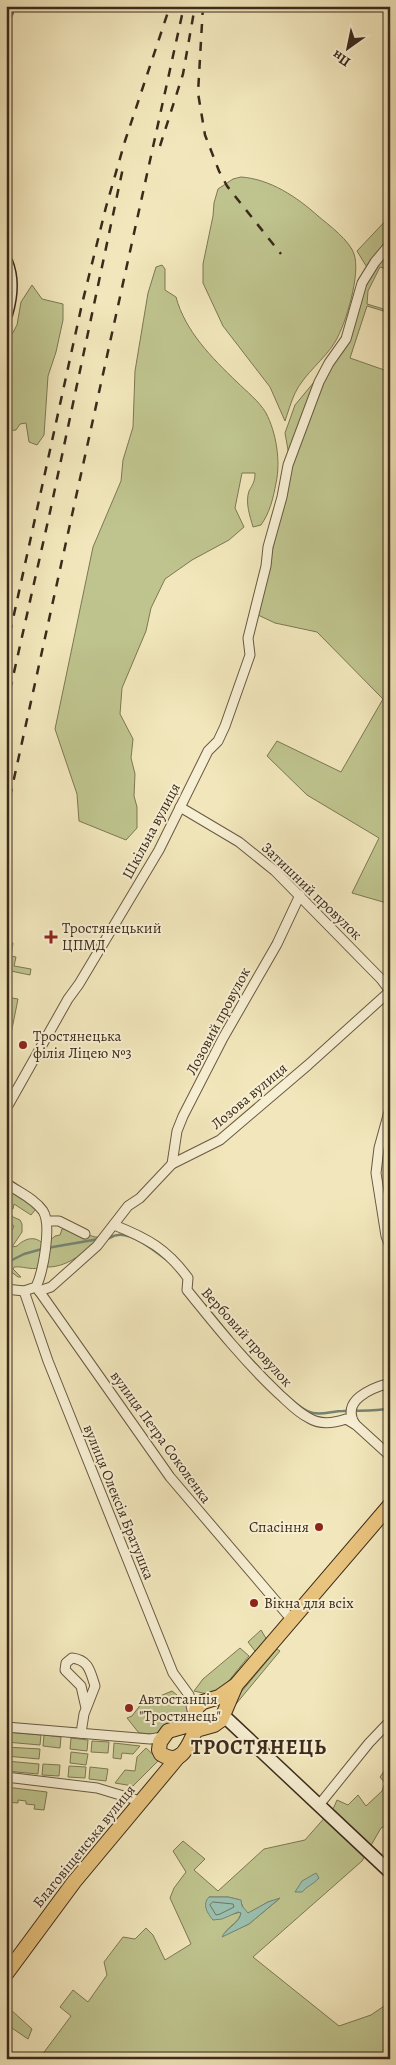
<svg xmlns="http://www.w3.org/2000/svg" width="396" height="2065" font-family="Alegreya,serif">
<rect width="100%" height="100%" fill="#f2e7bc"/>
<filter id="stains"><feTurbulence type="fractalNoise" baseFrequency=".004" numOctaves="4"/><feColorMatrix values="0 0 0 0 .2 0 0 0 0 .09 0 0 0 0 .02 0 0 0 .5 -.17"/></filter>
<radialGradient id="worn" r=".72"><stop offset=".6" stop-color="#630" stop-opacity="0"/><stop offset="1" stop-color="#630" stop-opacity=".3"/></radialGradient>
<g fill="#bfc48e" stroke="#7d7754" fill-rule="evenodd">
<path d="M241,177C270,179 297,197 318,216C329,225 350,241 354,254C361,273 346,324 335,342C324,360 305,373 295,393C291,402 288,412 285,421L270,387L223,326L203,283V264L213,216L214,203L218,189L233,179Z"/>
<path d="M390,216V270L380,267L368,291L367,304L390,311V313L367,306L350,358L390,372V904L352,893L379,838L307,795L267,756L277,741L341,772L383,699L317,632L275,623L258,615L291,467L285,433L295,405L348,341L362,295L371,274L357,251Z"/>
<path d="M162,265L165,269V290L176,297C185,331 212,358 237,382C246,391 259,401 266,413C276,432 281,461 276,483C273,499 270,512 261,525L253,527C250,516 245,503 249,491C253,484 255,481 255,473H242L235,508L244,527L229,540L192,560L165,579L151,608L146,631L122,688L120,714L133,739L131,758L135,774L134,796L137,807V828L126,840L79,821L77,794L55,729L93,547L121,481L123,460L133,427L135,371L148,293L156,267Z"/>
<path d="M32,285L42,299L63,304V320L56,352L48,376L44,435L37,445L29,442L26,423L20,424L16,430L6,431V386L10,338L17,325L21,302Z"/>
<path d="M6,941L13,943L11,956L16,957L14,966L31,969L30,975L6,970Z"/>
<path d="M6,997L18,999L11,1034L6,1033Z"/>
<path d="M6,1188L34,1206L36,1209L31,1215L14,1204L13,1209L8,1210L13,1217L20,1220L22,1224V1232L12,1247L17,1246C25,1238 36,1235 44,1245L39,1268C30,1270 23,1266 14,1267L13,1269L21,1277H18L6,1268V1243L14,1226L6,1220Z"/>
<path d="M67,1228L95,1237H103C87,1250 69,1267 48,1267L46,1266L48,1242L55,1236L60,1235L62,1229Z"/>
<path d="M261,1630L267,1640L255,1651L248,1642Z"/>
<path d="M240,1648L249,1656L218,1694H207L194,1691L203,1679Z"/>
<path d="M277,1649L280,1651L236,1704L237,1697Z"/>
<path d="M172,1691C183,1700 191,1706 193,1720L164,1735L139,1733L127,1718L132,1716L145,1699H153Z"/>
<path d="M6,1732L41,1735L40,1745L6,1742Z"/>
<path d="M44,1735L61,1737L60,1748L43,1746Z"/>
<path d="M71,1738L88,1740L87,1751L70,1749Z"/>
<path d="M92,1741L109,1742L108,1753L91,1752Z"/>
<path d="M114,1743L140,1746L133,1754L122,1753L121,1759L113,1758Z"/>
<path d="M6,1747L40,1749L39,1759L6,1756Z"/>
<path d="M146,1748L159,1760L133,1786L115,1783L125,1770L135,1771L137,1757Z"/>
<path d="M71,1752L88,1754L86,1765L70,1763Z"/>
<path d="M6,1761L39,1764L38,1774L6,1771Z"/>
<path d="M43,1764L60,1765L59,1776L42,1775Z"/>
<path d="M69,1766L86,1767L85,1778L68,1777Z"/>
<path d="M90,1767L108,1769L106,1781L89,1779Z"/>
<path d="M390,1767V1824L381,1828L362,1861L253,1957L339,2026L371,2015L390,2002V2059H39L71,2016L60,2007L73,1990L88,2002L107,1975L104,1962L123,1937L135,1939L146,1928L153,1935L165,1960L191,1944L170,1898L174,1888L186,1872L173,1851L183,1841L205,1859L194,1870L218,1891L264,1849L305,1840L334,1807L337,1800L348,1805L358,1795L366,1806L382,1791L385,1783L380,1777L385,1770ZM209,1897H228L240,1900L245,1912L249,1913L268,1902L279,1899L249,1924L223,1936C227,1926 240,1923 241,1912L233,1914Z"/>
<path d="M6,1787L47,1792L44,1810L34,1809L35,1805L26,1804V1801L18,1800V1803L6,1802Z"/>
<path d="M10,2009L32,2029L28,2039L6,2024V2013Z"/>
</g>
<g fill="#9bc0af" stroke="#758474">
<path d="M316,1873L319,1878C314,1884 307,1886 302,1892H295L302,1881Z"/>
<path d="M209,1897H228L241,1900L242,1906L248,1913L268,1902L280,1898L249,1924L222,1937C227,1927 240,1923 241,1913L238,1912L222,1919L213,1920C207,1913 202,1904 209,1897Z"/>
</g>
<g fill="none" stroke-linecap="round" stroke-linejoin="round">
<path stroke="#6b7565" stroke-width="1" d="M213,1902L233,1904L234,1907L220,1914L216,1915L210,1905Z"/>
<g stroke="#758474" stroke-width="2.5">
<path d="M107,1239C110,1238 114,1235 118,1235C133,1233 156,1252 168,1261"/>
<path d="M47,1248L99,1239"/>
<path d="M6,1263L24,1254L42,1249"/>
<path d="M205,1305L231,1337"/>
<path d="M238,1345C252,1360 295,1410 313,1413C323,1415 333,1411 343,1411C359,1410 375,1412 390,1408"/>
</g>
<defs>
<g id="street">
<path d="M180,807L239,842L275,871L381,979L390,991"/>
<path d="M390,1108L379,1148L376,1173L386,1236L390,1246"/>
<path d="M6,1109L68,999L79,984L159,850L208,751L218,741L225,726L250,655L248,638L266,566L268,547L282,497L288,465L319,382L329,363L346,339L362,283L375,262L390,244"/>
<path d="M172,1164L177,1131L183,1116L223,1038L277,944L300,895"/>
<path d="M6,1183C18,1192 34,1198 43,1211C52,1225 43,1272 36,1287L24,1291L6,1289"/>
<path d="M47,1221H59L85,1234"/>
<path d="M114,1225C147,1238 167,1249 188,1278L187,1290C216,1326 245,1362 279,1394C288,1402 298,1413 309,1418C320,1425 334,1423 346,1419L356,1425L390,1456"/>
<path d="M37,1288L170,1477L292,1620"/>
<path d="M24,1291L48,1361L173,1673L189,1695L193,1715"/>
<path d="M39,1291L51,1287L97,1246L128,1206L140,1198L172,1164L220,1140L308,1065L390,991"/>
<path d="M355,1424C340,1401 371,1388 390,1383"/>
<path d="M6,1727L150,1739L163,1737"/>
<path d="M81,1733L84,1714L95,1686C90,1671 89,1660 72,1658L66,1663L65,1670L81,1686L86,1708"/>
<path d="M6,1777L97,1788L140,1801"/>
<path d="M319,1805L369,1743L390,1721"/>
</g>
<g id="secondary">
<path d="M6,13L8,6"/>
<path d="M6,262C13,279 11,297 6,314"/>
<path d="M224,1716L390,1872"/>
</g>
<g id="primary">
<path d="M236,1685L219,1697L203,1702L197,1707L193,1721L189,1725L168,1731L160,1742L159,1750L161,1754C183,1768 189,1742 196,1730L214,1725L221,1720L236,1685L390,1505"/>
<path d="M6,1974L74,1882L179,1756"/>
</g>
</defs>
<use href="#street" stroke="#695943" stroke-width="11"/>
<use href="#secondary" stroke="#3b2a1b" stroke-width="15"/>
<use href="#primary" stroke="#3b2a1b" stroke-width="16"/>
<use href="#street" stroke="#f7efd3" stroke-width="9"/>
<use href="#secondary" stroke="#f7efd3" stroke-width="12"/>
<use href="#primary" stroke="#e9c47e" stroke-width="14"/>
<g stroke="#3b2a1b" stroke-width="2.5" stroke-dasharray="9 9" stroke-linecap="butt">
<path d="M203,6L198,93L205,135L219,171L227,186L281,254"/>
<path d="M160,146L183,74L195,6"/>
<path d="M6,651L82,304L106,207L125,141L170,6"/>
<path d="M6,708L50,512L124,163"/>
<path d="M6,815L184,6"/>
</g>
</g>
<g fill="#8f2418" stroke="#f7efd3" stroke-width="2">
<path d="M48.5 929.5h5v5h5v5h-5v5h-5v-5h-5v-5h5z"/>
<circle cx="23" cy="1045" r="5"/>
<circle cx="319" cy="1527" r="5"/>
<circle cx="254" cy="1603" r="5"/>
<circle cx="129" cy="1708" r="5"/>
</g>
<g text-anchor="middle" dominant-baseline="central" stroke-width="4" stroke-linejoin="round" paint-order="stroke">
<g font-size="15" fill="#3b2a1b" stroke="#f7efd3">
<text transform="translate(151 831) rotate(-62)">Шкільна вулиця</text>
<text transform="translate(312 891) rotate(44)">Затишний провулок</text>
<text transform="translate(218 1021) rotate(-62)">Лозовий провулок</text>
<text transform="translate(249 1096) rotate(-40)">Лозова вулиця</text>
<text transform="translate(247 1337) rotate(48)">Вербовий провулок</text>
<text transform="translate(161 1437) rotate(54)">вулиця Петра Соколенка</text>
<text transform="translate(119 1502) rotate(68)">вулиця Олексія Братушка</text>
<text transform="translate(84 1846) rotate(-51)">Благовіщенська вулиця</text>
</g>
<g font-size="15" fill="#3b2a1b" stroke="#f7efd3" text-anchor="start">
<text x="62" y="928">Тростянецький<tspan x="62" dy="17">ЦПМД</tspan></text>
<text x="33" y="1036">Тростянецька<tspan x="33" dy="17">філія Ліцею №3</tspan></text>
<text x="309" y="1527" text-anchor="end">Спасіння</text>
<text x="264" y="1603">Вікна для всіх</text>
<text x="139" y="1699">Автостанція<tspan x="139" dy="17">"Тростянець"</tspan></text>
</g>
<g font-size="20" font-weight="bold" letter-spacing="1" fill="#3b2a1b" stroke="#f7efd3">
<text x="259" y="1747">ТРОСТЯНЕЦЬ</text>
</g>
</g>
<rect width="396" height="2065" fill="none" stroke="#f2e7bc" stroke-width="25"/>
<rect x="8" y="8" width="381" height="2050" fill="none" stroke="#3b2a1b" stroke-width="2.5"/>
<rect x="12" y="12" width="371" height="2040" fill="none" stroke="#3b2a1b"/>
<g transform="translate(348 48) rotate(213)" stroke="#f7efd3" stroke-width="4" paint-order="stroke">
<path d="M0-4L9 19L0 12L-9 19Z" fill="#3b2a1b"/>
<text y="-8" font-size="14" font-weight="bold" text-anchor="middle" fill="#3b2a1b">Пн</text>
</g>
<rect width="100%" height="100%" filter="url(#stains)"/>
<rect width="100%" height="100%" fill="url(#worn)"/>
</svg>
